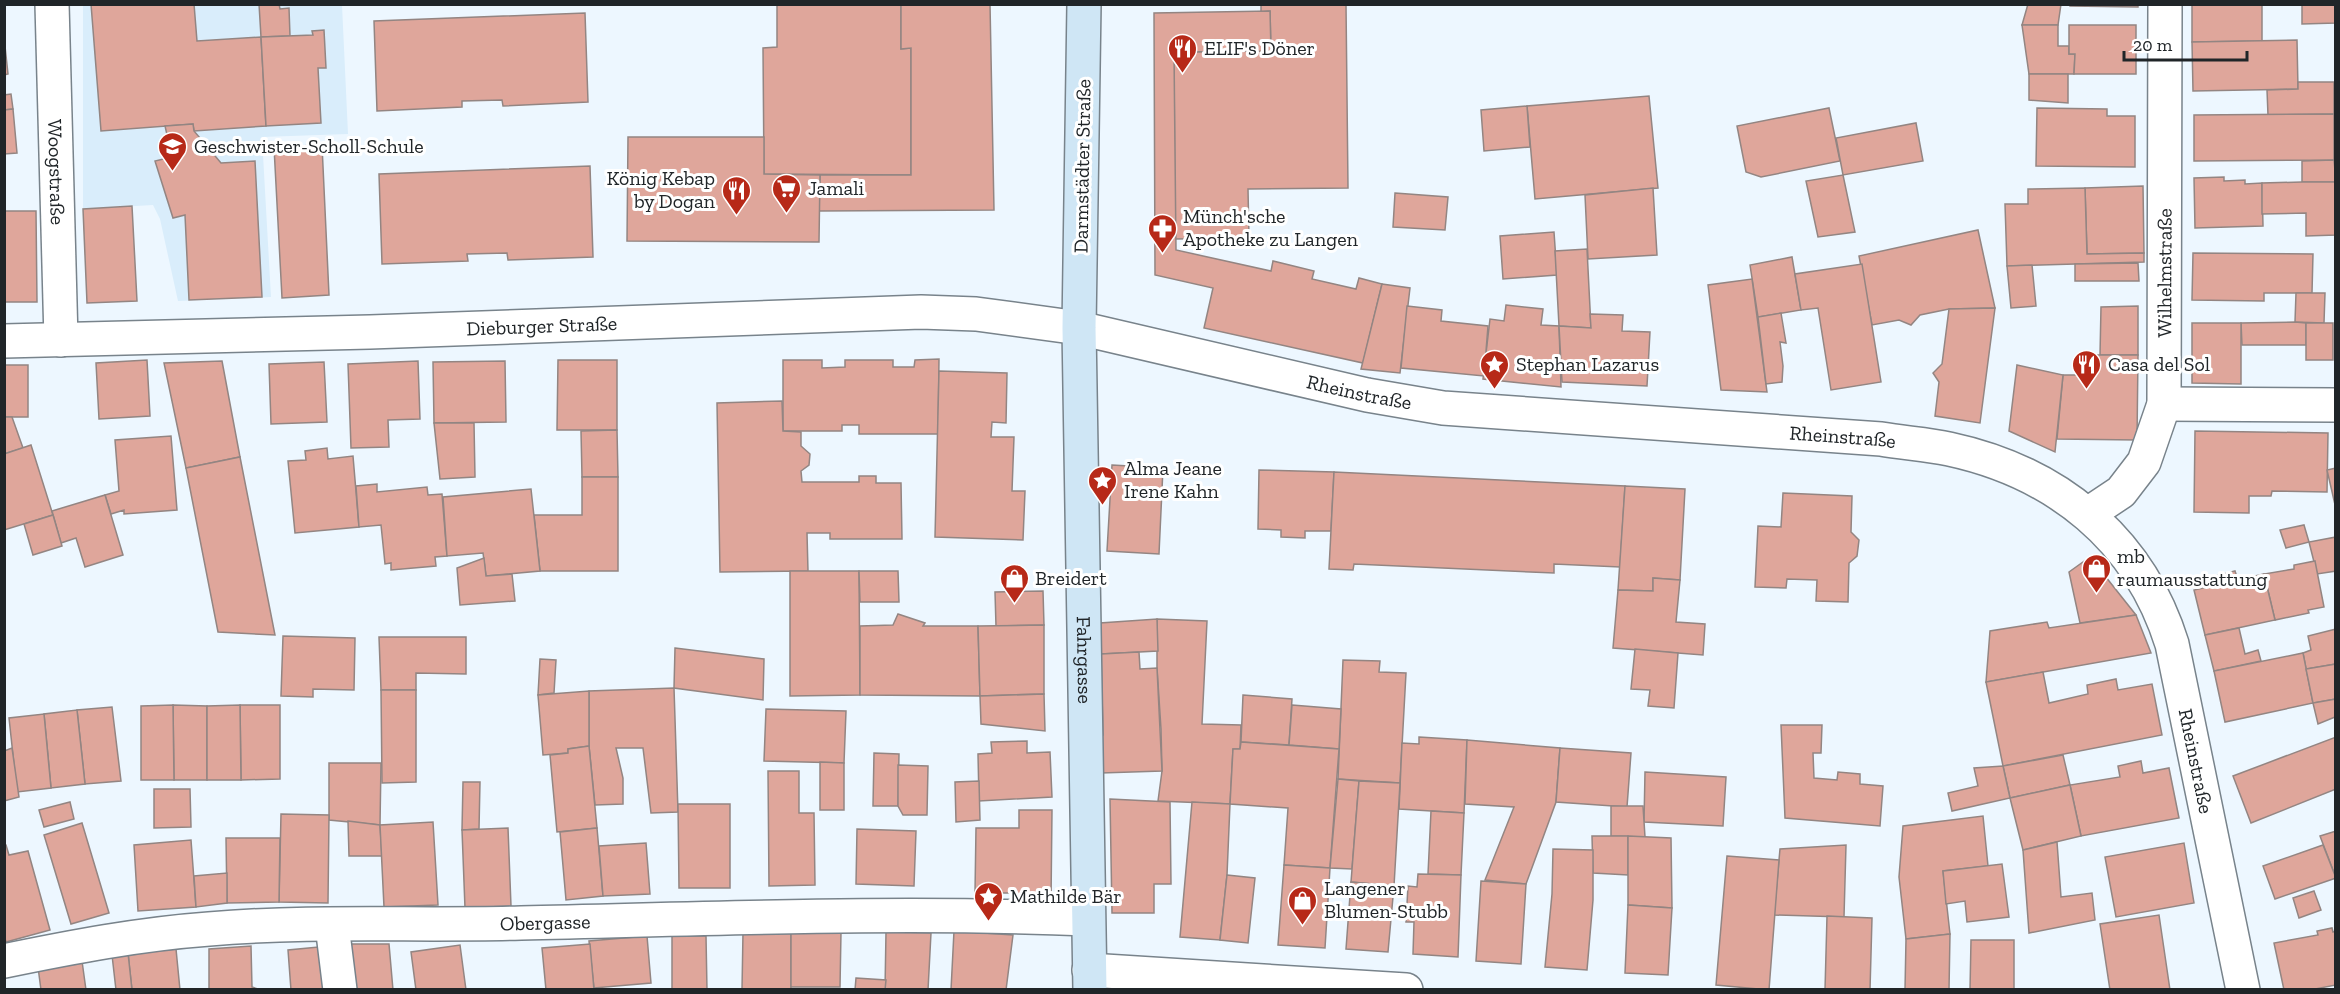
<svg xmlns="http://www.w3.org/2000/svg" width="2340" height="994" font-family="'Zilla Slab',serif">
<rect width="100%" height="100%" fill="#edf7ff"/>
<path fill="#d9edfb" d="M83,5H342L348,134L262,137L271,297L178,301L160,219L153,205L83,209Z"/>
<g fill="#dfa69b" stroke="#938582" stroke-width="1.5">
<path d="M91,4H194L197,41L261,37L266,126L194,131L193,124L101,131Z"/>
<path d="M259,4H279L280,9L289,8L290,36L261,37Z"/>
<path d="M777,4H901V49L911,48V175L764,174L763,48L777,47Z"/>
<path d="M901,4H990L994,210L819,211L820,175H911V48L901,49Z"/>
<path d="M1261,4H1346L1348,188L1248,189L1249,238L1175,239L1174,52L1271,51L1270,11L1261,12Z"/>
<path d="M2028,4H2061L2058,25H2022Z"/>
<path d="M2070,4H2138V7L2070,6Z"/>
<path d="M2192,4H2262V41L2192,42Z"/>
<path d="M2302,4H2336V23L2302,24Z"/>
<path d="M1270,11L1271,51L1174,52L1176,250L1271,271L1273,261L1314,271L1312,279L1356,289L1359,278L1382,284L1363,363L1204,328L1213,288L1155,275L1154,13Z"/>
<path d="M585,13L588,102L503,106L502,100L462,101V107L377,111L374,21Z"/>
<path d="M2022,25H2058V46H2069V54H2075L2074,74H2029Z"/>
<path d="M2069,25H2136V74H2074L2075,54H2069Z"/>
<path d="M324,30L326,68H318L321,123L266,126L261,37L313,35L312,31Z"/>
<path d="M4,37L8,74L4,75Z"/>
<path d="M2297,40L2298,89L2193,91L2192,42Z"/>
<path d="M2029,74H2068V103L2029,100Z"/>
<path d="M2298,82H2334V114L2268,115L2267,90L2298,89Z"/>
<path d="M11,94L13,109L4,110V95Z"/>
<path d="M1649,96L1658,188L1535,199L1527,106Z"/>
<path d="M1527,106L1530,147L1484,151L1481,110Z"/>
<path d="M1829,108L1840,161L1761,177L1746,172L1737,126Z"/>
<path d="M2037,108L2107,109V116H2135V167L2036,166Z"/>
<path d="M13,109L17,153L4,154V110Z"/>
<path d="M2334,114V160L2194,161V115Z"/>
<path d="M1916,123L1923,161L1843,175L1836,138Z"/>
<path d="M193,124L194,131L221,163L255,161L262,297L189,300L185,215L173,218L155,161L172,157L165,126Z"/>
<path d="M628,137H764V174L820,175L819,242L627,241Z"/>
<path d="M322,145L329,295L282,298L274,147Z"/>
<path d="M2334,160L2336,182H2302V161Z"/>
<path d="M590,166L593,257L508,260L507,253L467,254L468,261L382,264L379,174Z"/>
<path d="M1843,175L1855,232L1818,237L1806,181Z"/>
<path d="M2224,177V181L2245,180V184L2262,183L2263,226L2195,228L2194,178Z"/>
<path d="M2302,182H2336V235L2306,236V213L2262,214V183Z"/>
<path d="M2143,186L2144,253L2087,254L2085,188Z"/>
<path d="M1653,188L1657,255L1588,259L1585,195Z"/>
<path d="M2085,188L2087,254L2144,253V262L2007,266L2005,204H2028V189Z"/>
<path d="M1395,193L1448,197L1445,230L1393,227Z"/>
<path d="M132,206L137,301L87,303L83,209Z"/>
<path d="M4,211H36L37,302H4Z"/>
<path d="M1978,230L1995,308L1949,309L1920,315L1911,325L1899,320L1872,325L1859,256Z"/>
<path d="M1554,232L1557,275L1503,279L1500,236Z"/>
<path d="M1587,249L1591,328L1559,326L1555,251Z"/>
<path d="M2193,253L2313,254L2312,293H2264V301L2192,300Z"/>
<path d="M1792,257L1801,310L1758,317L1750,265Z"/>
<path d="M2138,263L2139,281H2075V264Z"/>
<path d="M1862,264L1881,382L1831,390L1818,308L1801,310L1795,274Z"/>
<path d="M2032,265L2036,306L2011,308L2007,266Z"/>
<path d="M1752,279L1767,392L1721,390L1708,285Z"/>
<path d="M1382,284L1410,288L1400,373L1361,369Z"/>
<path d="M2296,293H2325L2324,323L2295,322Z"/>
<path d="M1506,305L1543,309L1541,325L1559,326L1561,387L1483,379L1490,319L1504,321Z"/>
<path d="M1407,306L1442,310L1441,321L1488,326L1484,376L1401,368Z"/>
<path d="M2138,306V355H2100L2101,307Z"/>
<path d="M1995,308L1980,423L1935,416L1939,382L1933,373L1942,364L1949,309Z"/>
<path d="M1781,313L1786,343L1780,342L1783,366L1782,382L1766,384L1758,317Z"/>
<path d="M1590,314L1623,315L1622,331L1650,332L1647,386L1562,382L1559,326L1591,328Z"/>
<path d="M2295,322L2306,323V345H2242L2241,323Z"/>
<path d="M2192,323H2241V384L2192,383Z"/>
<rect x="2306" y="323" width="27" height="37"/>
<path d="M2086,355H2138L2137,440L2057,439L2063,375H2086Z"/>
<path d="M939,359L938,434H859V425H842V431H783V360H822V368L845,367V360H893V367H914L915,360Z"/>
<path d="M147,360L150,416L99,419L96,363Z"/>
<path d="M558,360H617V430H557Z"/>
<path d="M222,361L240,457L186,468L164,363Z"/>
<path d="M418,361L420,419L388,420L389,447L351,448L348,364Z"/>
<path d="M505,361L506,422L434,423L433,362Z"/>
<path d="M324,362L327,422L271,424L269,364Z"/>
<rect x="4" y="365" width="24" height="52"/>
<path d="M2017,365L2063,375L2055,452L2009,431Z"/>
<path d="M939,371L1007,373L1006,423L992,422L991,437H1014L1012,491H1025L1023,540L935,537Z"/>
<path d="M782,401L783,431L801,432V446L810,454L809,465L801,471L802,482H859V476H876V483H901L902,539H830V533H807L808,571L720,572L717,403Z"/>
<path d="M4,417H12L23,448L4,454Z"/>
<path d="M434,423H474L475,477L440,479Z"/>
<path d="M617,430L618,477H582L581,431Z"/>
<path d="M2195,431L2328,433L2327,492L2272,491L2271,496H2249V513L2194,512Z"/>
<path d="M171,436L177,510L124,514V510L111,514L105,495L119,491L115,440Z"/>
<path d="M31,445L53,515L4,530V454Z"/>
<path d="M327,448L328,459L353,456L359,527L295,533L288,461L306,460L305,451Z"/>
<path d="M240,457L275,635L218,632L186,468Z"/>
<path d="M1112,465L1163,468L1159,554L1107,551Z"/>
<path d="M2336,468V509L2327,470Z"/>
<path d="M1259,470L1334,472L1331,531H1305V538L1281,537V530L1258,529Z"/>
<path d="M1334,472L1625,486L1620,567L1554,564V573L1354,564L1353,570L1329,569Z"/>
<path d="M582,477H618V571H540L534,515H582Z"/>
<path d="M377,484V492L427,487L428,495L442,494L447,556L435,557L436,566L391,570V563L385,564L381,525L359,527L356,486Z"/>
<path d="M1625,486L1685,489L1680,580L1653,578V591L1618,590Z"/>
<path d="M531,489L540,571L486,576L483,553L447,556L443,497Z"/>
<path d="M1783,493L1852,496L1851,532L1859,540L1857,556L1849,563L1848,602L1816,601L1817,580L1787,579L1786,588L1755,587L1758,526L1781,527Z"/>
<path d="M105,495L123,555L85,567L76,538L61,543L52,511Z"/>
<path d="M53,515L62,546L33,555L24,524Z"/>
<path d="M2304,525L2309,542L2286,548L2280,530Z"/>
<path d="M2336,537V571L2317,574L2309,542Z"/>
<path d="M2090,557L2136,615L2080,623L2069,572Z"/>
<path d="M484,558L486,576L512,574L515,601L460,605L457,568Z"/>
<path d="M2315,561L2324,607L2308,610L2309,613L2275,620L2264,574L2294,569V565Z"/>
<path d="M790,571H859L860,695L790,696Z"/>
<path d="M859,571H898L899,602H860Z"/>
<path d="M2235,571L2238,580L2264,574L2275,620L2205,635L2194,590L2217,585L2215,576Z"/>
<path d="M1653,578L1680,580L1676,622L1705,624L1703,655L1613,648L1618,590L1653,591Z"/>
<path d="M1043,591L1044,625L996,626L995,592Z"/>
<path d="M898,614L925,623L923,626H978L980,696L860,695V626L893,625Z"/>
<path d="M2136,615L2151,653L1986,682L1990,631L2047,622L2049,628Z"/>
<path d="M1157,619L1207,621L1202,724L1241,725L1240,749H1233L1230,804L1158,801L1162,771L1161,729L1157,668Z"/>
<path d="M1157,619L1158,651L1101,654L1100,623Z"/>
<path d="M1044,625V694L980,696L978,626Z"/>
<path d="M2239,628L2245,654L2258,650L2261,661L2214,671L2205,635Z"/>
<path d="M2336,629V664L2306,669L2303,653L2311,650L2308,636Z"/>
<path d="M283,636L355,638L354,690L313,689V697L281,696Z"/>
<path d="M379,637H466V674L416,673V690H381Z"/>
<path d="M675,648L764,659L763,700L674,688Z"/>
<path d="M1635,649L1678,653L1674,708L1648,706L1650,690L1631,689Z"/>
<path d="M1139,652L1140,669L1157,668L1162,771L1101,773L1099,735H1103L1101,654Z"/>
<path d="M2303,653L2313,703L2225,722L2214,671Z"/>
<path d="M540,659L556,660L554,693L538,695Z"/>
<path d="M1343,660L1380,661L1379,672L1406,673L1400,783L1338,779Z"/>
<path d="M2336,664V699L2313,703L2306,669Z"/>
<path d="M2043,672L2049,703L2088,694L2087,685L2116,679L2118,690L2152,684L2162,735L2003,766L1986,682Z"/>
<path d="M674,688L678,812L651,813L643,748H616L623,778V804L595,805L589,746V691Z"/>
<path d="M381,690H416V782L382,783Z"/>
<path d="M589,691V746L568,749V753L543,755L538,695Z"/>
<path d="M1044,694L1045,731L981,724L980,696Z"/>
<path d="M1243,695L1292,699L1289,745L1241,742Z"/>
<path d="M2336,699V720L2335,717L2318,724L2313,703Z"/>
<path d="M173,705L207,706V780H174Z"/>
<path d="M173,705L174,780H141V706Z"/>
<path d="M240,705H280V779L241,780Z"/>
<path d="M240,705L241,780H207V706Z"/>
<path d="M1292,705L1341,709L1339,749L1289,745Z"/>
<path d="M112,707L121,781L85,784L77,710Z"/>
<path d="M766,709L846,711L844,763L764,761Z"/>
<path d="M77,710L85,784L51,788L44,714Z"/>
<path d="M44,714L51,788L17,792L9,718Z"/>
<path d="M1781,725H1822L1821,753H1813L1814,778L1837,780L1838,772L1860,774V784L1883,786L1880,826L1785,818Z"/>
<path d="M1419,737L1467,740L1464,813L1399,809L1402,743L1419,744Z"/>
<path d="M2336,737V789L2251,823L2233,776Z"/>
<path d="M1467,740L1560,748L1556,802L1526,884L1485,880L1514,807L1465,804Z"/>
<path d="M1027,741V753L1050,752L1052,797L979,801L978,754L992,753L991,742Z"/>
<path d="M1241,742L1339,749L1330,868L1284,865L1288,808L1230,804L1233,749H1240Z"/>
<path d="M589,746L597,828L557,832L550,755L568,753V749Z"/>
<path d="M12,748L19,797L4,801V751Z"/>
<path d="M1560,748L1631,753L1627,807L1556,802Z"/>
<path d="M874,753L899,754L898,806H873Z"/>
<path d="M2063,755L2070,785L2010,798L2003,766Z"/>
<path d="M2141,761L2143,773L2169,768L2179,818L2081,836L2070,785L2120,777L2118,766Z"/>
<path d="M820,762L844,763V810H820Z"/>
<path d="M329,763H381L380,825L329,820Z"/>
<path d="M898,765L928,766L927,815H903L898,806Z"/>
<path d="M2003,766L2010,798L1952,811L1948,793L1978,786L1974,768Z"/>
<path d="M768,771H799V813H814L815,885L769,886Z"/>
<path d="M1645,772L1726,777L1723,826L1644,822Z"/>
<path d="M1338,779L1359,781L1352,869L1330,868Z"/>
<path d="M979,781L980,820L956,822L955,782Z"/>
<path d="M1359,781L1400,783L1394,886L1351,882Z"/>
<path d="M463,782H480L479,829L462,830Z"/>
<path d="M2070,785L2081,836L2023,850L2010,798Z"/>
<path d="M154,789H190L191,827L154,828Z"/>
<path d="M1110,799L1170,802L1171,884H1154V913H1112Z"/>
<path d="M70,802L74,819L44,827L39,810Z"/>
<path d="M1192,802L1230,804L1227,875L1220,940L1180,937Z"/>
<path d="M678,804H730V888H679Z"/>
<path d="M1611,806H1643L1645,837L1611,836Z"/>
<path d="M1019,810H1052L1051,903H1013V893H975L976,828H1019Z"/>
<path d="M1431,811L1464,813L1461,875L1428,874Z"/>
<path d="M281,814L329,815L328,903L279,902Z"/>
<path d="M1983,816L1988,866L1943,871L1950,934L1906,939L1899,877L1903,826Z"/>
<path d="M348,821L380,825L382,856H349Z"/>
<path d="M433,822L438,905L384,907L380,825Z"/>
<path d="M82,823L109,913L71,924L44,835Z"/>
<path d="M508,828L511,906L465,908L462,830Z"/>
<path d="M597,828L603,896L566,900L560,832Z"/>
<path d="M857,829L916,831L914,886L856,884Z"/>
<path d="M2336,831V878L2320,836Z"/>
<path d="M1592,836H1628V875L1593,873Z"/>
<path d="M1628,836L1671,838L1672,908L1628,905Z"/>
<path d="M226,838H280L279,902L227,903Z"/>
<path d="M191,840L196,907L138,911L134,845Z"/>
<path d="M2057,842L2061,897L2092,893L2095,920L2029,933L2023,850Z"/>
<path d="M646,843L650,894L603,896L599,846Z"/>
<path d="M2184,843L2194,903L2116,917L2105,857Z"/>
<path d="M4,845H6L9,855L28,851L50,930L6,942L4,935Z"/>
<path d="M1846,845L1844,917L1774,915L1780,849Z"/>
<path d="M2323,845L2336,878L2275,899L2263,866Z"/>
<path d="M1553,849L1593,850V900L1587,970L1545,967L1552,894Z"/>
<path d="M1727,856L1779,860L1769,990L1716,985Z"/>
<path d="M2002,864L2009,917L1967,922L1965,901L1946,904L1943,871Z"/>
<path d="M1284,865L1330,868L1325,948L1278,945Z"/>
<path d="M227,873V903L196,907L194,876Z"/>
<path d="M1418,874L1461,875L1458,957L1413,954L1414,922H1406L1408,886L1417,887Z"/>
<path d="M1227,875L1255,878L1248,943L1220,940Z"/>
<path d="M1481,881L1526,884L1521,964L1476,961Z"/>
<path d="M1351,882L1394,886L1388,952L1346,949Z"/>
<path d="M2314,891L2321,910L2299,918L2293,898Z"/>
<path d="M1628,905L1672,908L1668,975L1625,973Z"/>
<path d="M2159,915L2170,990H2110L2100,924Z"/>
<path d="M1827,916L1872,918L1870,990H1825Z"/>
<path d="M2332,928L2333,932L2336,931V985L2310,990H2284L2274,943L2318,935L2317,931Z"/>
<path d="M954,931L1013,935L1006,990H951Z"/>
<path d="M743,932H791V990H742Z"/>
<path d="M791,932H841L840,987H791Z"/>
<path d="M886,932L931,933L928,990H885Z"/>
<path d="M1950,934L1949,990H1905L1906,939Z"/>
<path d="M647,936L651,983L594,988L589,941Z"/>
<path d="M672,936H706L707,990H672Z"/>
<path d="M1971,940H2014V990H1970Z"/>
<path d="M349,944H389L393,990H352Z"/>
<path d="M590,944L594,990H546L542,948Z"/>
<path d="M460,945L466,990H416L411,952Z"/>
<path d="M251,946L252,987L261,990H209V949Z"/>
<path d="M329,946L333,990H291L288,950Z"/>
<path d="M176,949L180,990H132L128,953Z"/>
<path d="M128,953L132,990H116L112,955Z"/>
<path d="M82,961L86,990H41L38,967Z"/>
<path d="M856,978L886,980L885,990H855Z"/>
</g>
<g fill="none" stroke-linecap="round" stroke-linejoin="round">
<defs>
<g id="minor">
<path id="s1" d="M52,4L61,340"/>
<path d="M2164,404L2336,405"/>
<path id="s2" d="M2088,514L2121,492L2144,462L2164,404L2165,4"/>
<path d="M332,925L340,990"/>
<path id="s3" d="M4,961C72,947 140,934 209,929C313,920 417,926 521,923C710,919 899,911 1088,919"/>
<path d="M1089,970L1406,990"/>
</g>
<g id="tertiary">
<path id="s4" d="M4,341L370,332L921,312L976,314L1079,328L1367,395L1443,408L1881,439C1903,443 1927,444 1949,449C2056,472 2139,538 2172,644L2243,990"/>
</g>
<g id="secondary">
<path id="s5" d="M1084,4L1079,328L1090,990"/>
</g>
</defs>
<use href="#minor" stroke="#78838b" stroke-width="36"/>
<use href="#tertiary" stroke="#78838b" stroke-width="36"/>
<use href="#secondary" stroke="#78838b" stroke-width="36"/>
<use href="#minor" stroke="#fff" stroke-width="33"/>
<use href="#tertiary" stroke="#fff" stroke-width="33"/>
<use href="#secondary" stroke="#cfe6f5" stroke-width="33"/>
</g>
<defs>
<symbol id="restaurant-pin" viewBox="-11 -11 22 30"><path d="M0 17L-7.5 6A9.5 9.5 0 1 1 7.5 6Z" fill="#b72918" stroke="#fff"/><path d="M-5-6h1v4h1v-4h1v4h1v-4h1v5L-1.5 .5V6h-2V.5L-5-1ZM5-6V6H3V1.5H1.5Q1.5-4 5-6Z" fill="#fff"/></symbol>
<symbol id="school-pin" viewBox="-11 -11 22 30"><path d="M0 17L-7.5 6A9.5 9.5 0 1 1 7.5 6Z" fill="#b72918" stroke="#fff"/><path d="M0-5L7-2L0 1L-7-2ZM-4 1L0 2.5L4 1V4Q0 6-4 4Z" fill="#fff"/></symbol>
<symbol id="supermarket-pin" viewBox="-11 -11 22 30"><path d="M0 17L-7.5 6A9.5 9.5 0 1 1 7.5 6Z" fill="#b72918" stroke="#fff"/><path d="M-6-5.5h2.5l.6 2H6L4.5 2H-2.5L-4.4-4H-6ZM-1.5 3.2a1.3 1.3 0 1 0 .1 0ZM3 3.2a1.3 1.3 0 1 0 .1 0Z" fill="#fff"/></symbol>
<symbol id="pharmacy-pin" viewBox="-11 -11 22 30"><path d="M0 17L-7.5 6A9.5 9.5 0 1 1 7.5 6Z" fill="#b72918" stroke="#fff"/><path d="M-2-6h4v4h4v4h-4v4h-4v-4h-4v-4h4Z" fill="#fff"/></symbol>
<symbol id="sight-pin" viewBox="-11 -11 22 30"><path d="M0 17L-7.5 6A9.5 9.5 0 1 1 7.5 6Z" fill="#b72918" stroke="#fff"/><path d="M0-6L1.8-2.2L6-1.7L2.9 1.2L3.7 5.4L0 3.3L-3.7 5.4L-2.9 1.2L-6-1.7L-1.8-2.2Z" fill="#fff"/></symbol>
<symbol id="shop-pin" viewBox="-11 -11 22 30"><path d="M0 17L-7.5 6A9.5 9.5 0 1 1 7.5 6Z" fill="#b72918" stroke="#fff"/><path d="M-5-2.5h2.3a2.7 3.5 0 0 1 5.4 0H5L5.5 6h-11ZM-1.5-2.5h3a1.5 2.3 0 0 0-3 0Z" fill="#fff"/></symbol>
</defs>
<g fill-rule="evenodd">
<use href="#restaurant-pin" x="1166" y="32" width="33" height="45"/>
<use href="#school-pin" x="156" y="130" width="33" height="45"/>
<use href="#supermarket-pin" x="770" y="172" width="33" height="45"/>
<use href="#restaurant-pin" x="720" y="174" width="33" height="45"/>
<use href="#pharmacy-pin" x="1146" y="212" width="33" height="45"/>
<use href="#sight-pin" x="1478" y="348" width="33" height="45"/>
<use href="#restaurant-pin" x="2070" y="348" width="33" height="45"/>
<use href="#sight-pin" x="1086" y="464" width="33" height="45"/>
<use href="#shop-pin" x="2080" y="552" width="33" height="45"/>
<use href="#shop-pin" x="998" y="562" width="33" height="45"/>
<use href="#sight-pin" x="972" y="880" width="33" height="45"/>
<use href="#shop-pin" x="1286" y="884" width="33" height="45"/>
</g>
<g text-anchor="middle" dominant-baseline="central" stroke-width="6" stroke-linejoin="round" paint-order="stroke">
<g font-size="20" fill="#202528" stroke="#fff" text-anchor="start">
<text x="1204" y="48">ELIF's Döner</text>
<text x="194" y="146">Geschwister-Scholl-Schule</text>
<text x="715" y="178" text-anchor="end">König Kebap<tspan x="715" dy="23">by Dogan</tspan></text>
<text x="808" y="188">Jamali</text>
<text x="1183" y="216">Münch'sche<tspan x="1183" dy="23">Apotheke zu Langen</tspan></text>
<text x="1516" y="364">Stephan Lazarus</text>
<text x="2108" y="364">Casa del Sol</text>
<text x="1124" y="468">Alma Jeane<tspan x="1124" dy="23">Irene Kahn</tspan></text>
<text x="2117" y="556">mb<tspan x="2117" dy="23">raumausstattung</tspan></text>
<text x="1035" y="578">Breidert</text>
<text x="1324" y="888">Langener<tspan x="1324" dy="23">Blumen-Stubb</tspan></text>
<text x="1010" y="896">Mathilde Bär</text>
</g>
<g font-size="20" fill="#202528" stroke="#fff">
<text transform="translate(1082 166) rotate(-89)">Darmstädter Straße</text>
<text stroke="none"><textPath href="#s1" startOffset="168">Woogstraße</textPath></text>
<text stroke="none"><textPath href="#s2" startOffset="270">Wilhelmstraße</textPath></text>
<text stroke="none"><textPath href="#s4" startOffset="538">Dieburger Straße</textPath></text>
<text stroke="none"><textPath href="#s4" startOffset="1364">Rheinstraße</textPath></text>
<text stroke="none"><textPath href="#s4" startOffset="1850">Rheinstraße</textPath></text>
<text stroke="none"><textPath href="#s5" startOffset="656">Fahrgasse</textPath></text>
<text stroke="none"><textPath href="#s4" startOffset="2388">Rheinstraße</textPath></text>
<text stroke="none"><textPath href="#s3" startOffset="544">Obergasse</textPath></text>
</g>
</g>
<rect width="2340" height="994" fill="none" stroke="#202528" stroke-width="12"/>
<path d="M2124 51v9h123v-9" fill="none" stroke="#202528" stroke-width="3"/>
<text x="2133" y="51" font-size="18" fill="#202528" stroke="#ffffff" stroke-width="4.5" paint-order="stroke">20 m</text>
</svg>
